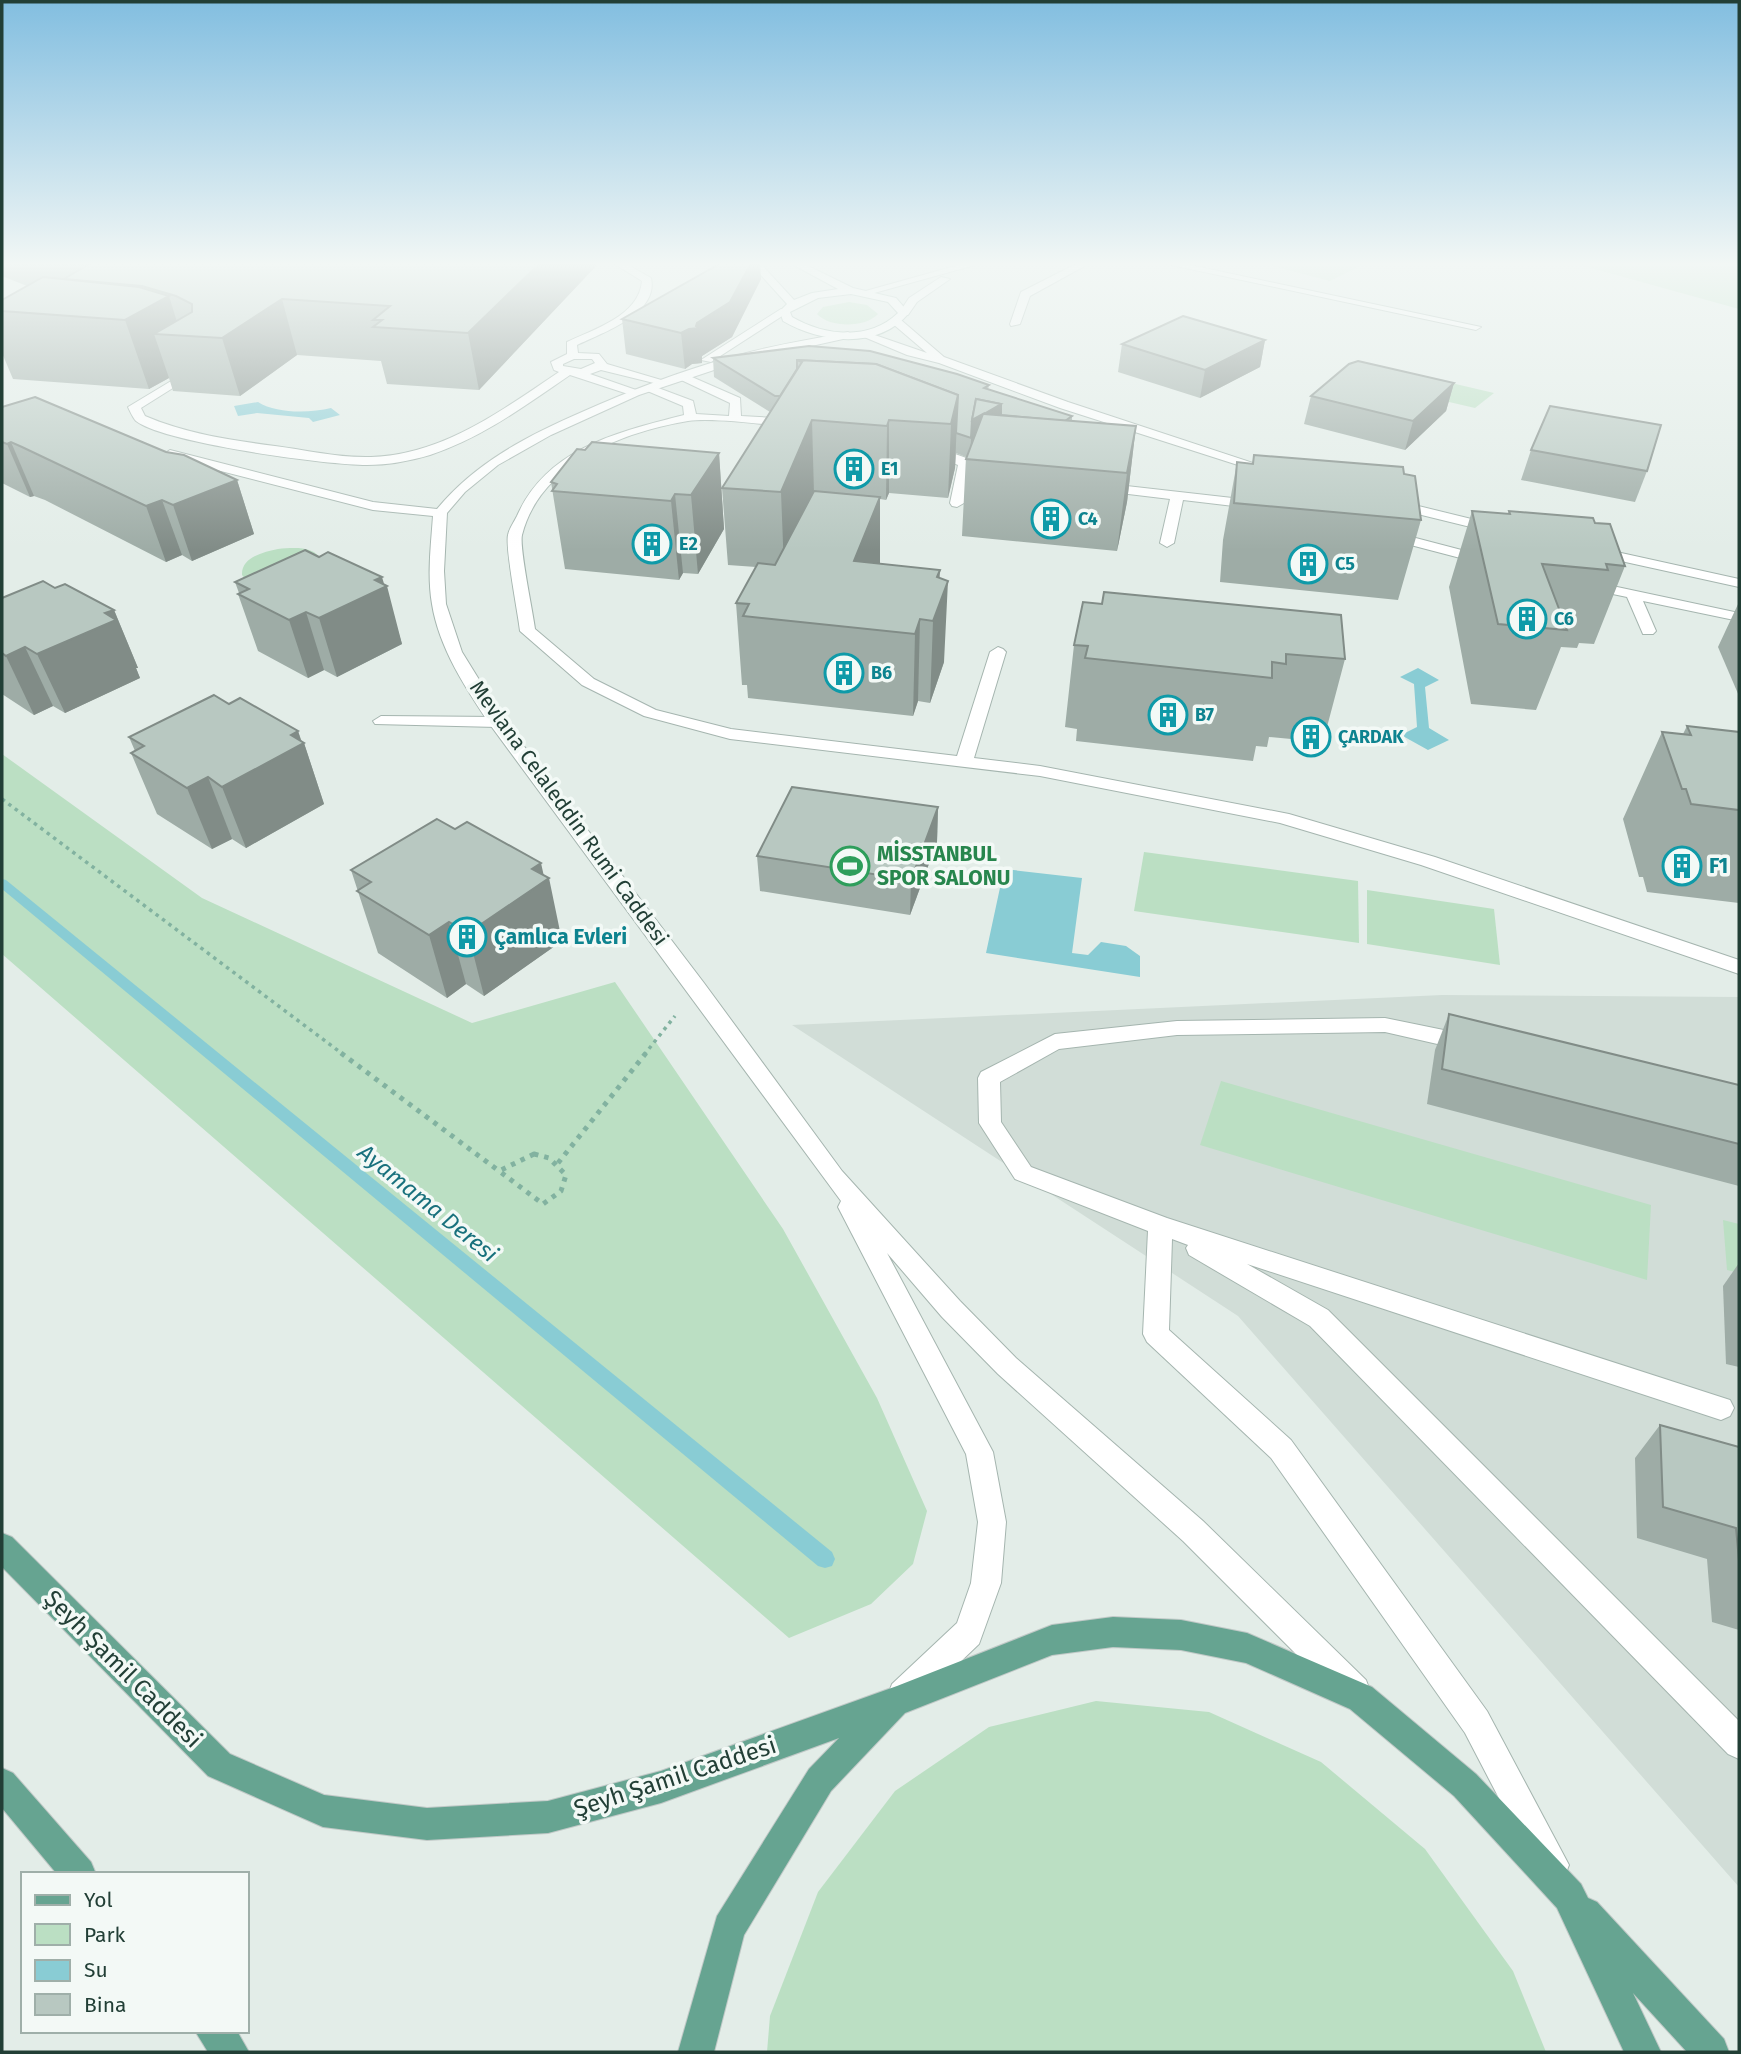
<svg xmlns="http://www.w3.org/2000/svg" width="1741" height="2054" font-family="'Fira Sans',sans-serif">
<rect width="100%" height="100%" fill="#e3ede8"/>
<path fill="#d1ddd7" d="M1442,995L1739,997V1887L1238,1316L792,1025Z"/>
<g fill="#bbdfc3">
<path d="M1260,263H1366L1330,281Z"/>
<path d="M1573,263H1739V309Z"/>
<path d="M849,302L867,305L878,314C865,328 830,328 817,314L823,307Z"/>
<path d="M1413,374L1494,393L1475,408L1393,389Z"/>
<path d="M278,549C293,548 314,545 322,561L246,580L242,575C241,557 264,552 278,549Z"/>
<path d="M2,754L202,898L472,1023L615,982L783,1229L877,1398L927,1511L913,1564L871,1604L789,1638L2,954Z"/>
<path d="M1144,852L1358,881L1359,943L1134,911Z"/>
<path d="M1367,890L1494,909L1500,965L1367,944Z"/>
<path d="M1221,1081L1651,1205L1647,1280L1200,1145Z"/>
<path d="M1723,1220L1739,1224V1273L1727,1270Z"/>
<path d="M1096,1701L1209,1712L1321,1762L1425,1849L1513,1971L1546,2052H767L770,2016L818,1892L895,1791L989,1727Z"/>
</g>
<g fill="#89ccd4">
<path d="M258,402C277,414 310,413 331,408L340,415L313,422L309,418L257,413L238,416L234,406Z"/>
<path d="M1418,668L1439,680L1425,687L1429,728L1449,740L1428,750L1401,735L1417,727L1414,684L1400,677Z"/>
<path d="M1004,869L1082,878L1072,953L1088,955L1101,942L1126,946L1140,956V977L986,953Z"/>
</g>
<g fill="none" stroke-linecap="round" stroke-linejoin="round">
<path fill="#89ccd4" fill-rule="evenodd" d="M2,879L6,880L832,1552L835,1559L832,1566L825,1568L818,1566L2,889Z"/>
<defs>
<g id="service">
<path d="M613,263H625L651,278C659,314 602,333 577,345L578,353L599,354L607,364L668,382L662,385L601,370L590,374L639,391V395H631L570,375C526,405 482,438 430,455C410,461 388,465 367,465C327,465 164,443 136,421C133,418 130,411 128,407L196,366L202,369L200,371L141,408L145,416C187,434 230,440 275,446C306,450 339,458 371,457C442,455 501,411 559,372L554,370L551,362L567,354V342C594,329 639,316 642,281ZM574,359H592L595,363L581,369L563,366V364Z"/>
<path d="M1078,263H1090L1030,296L1020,324L1011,326L1010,324L1021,292Z"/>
<path d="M1162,263H1181L1481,327L1476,330Z"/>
<path d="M677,374H685L740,398L741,416L794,419L800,423L794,427C766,425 713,417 688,421C622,432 540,464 522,535C519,547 533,612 535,629L594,679L656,710L731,729L957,756L990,652L998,647L1003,649L1006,652L974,758L1040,766L1289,814L1435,857L1739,960V974L1421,865L1280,823L1040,776L730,739L644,716L582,685L520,631C518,613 505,548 508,535C509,529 514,522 517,516C547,448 618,432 684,415L683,406L645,390V386H653L693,401L696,414L729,416L730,403L677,378Z"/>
<path d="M930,445L997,469L998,472L992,476L970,470L964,503L957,507L952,506L950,503L958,465L926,452V446Z"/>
<path d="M1100,483L1259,501L1266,505L1259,509L1183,500L1174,543L1167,547L1160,543L1170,499L1095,490V484Z"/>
<path d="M1389,531L1492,558L1494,561L1487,565L1384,538L1382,535Z"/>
<path d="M1589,581L1739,613V621L1643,601L1656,631L1653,634H1643L1627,597L1584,588L1582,585Z"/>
<path d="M381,716L497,717L505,722L497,727L375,724L373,721Z"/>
<path d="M1385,1018L1468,1035L1476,1038L1479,1043L1476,1048L1468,1051L1385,1032L1177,1035L1059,1049L1000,1082L1001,1122L1031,1167L1167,1218L1730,1400L1734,1408L1730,1416L1721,1420L1247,1264L1328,1310L1739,1721V1759L1728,1754L1310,1326L1189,1255L1186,1248L1188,1245L1172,1239L1169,1330L1291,1440L1487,1711L1569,1865L1564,1877L1552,1882L1540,1877L1465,1733L1271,1458L1147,1342L1143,1334L1148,1231L1015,1179L979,1123L978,1078L981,1072L1055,1034L1177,1021Z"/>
</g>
<g id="tertiary">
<path d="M966,263H982L867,295L862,292Z"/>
<path d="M941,277L950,279L917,302L908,315H900L899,313L909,298Z"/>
<path d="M781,309L790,311L711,362L701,360Z"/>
<path d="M893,320H901L944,357L1068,402L1277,471L1276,474H1266L1060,408L939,363L907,355L857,334L866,332L927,353L893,324Z"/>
<path d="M848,332L853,335L852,337L735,363L639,395L551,435L498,465L465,492L447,513L444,571L446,604L462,652L504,720L704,983L842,1171L960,1301L1016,1358L1203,1521L1366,1680L1370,1691L1366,1702L1355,1706L1344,1702L1183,1541L998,1374L942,1317L887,1253L993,1452L1006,1522L1001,1583L979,1644L914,1706L903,1710L892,1706L888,1695L892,1684L957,1623L971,1583L978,1522L966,1454L838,1207L841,1201L491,726C466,689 439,648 432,604C427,575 431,545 433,516L373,510L166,457L164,454L170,450L373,502L437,509C476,462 527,436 582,412C629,391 678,372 728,358C767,346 808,340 848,332Z"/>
<path d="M1394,500L1500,526L1502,529L1495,533L1389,507L1387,504Z"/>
<path d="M1594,547L1739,579V587L1589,554L1587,551Z"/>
</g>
<path id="secondary" d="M750,263H760L794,300L812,293L838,289L790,263H802L853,288L896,298L909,313C878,350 821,343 783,321L780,311L787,304ZM851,294L888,302L898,313C869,341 825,336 792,317L790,312L818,298Z"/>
<g id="primary">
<path d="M2,1533L12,1537L230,1754L324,1795L427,1808L548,1801L661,1771L897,1686L1052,1625L1113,1617L1181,1620L1247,1633L1372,1687L1476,1774L1581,1884L1588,1898L1597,1902L1724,2039L1729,2052H1687L1633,1993L1661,2052H1624L1557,1908L1454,1796L1350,1709L1246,1663L1181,1650L1113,1647L1052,1655L905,1713L831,1791L744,1935L714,2052H678L717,1916L809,1769L839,1738L661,1803L548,1833L427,1840L323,1827L208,1776L2,1567Z"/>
<path d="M2,1768L13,1773L91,1862L96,1874H57L2,1808Z"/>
<path d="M195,2031H237L249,2052H208Z"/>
</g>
</defs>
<use href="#service" stroke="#a5b5af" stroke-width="2"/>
<use href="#tertiary" stroke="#a5b5af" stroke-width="2"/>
<use href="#secondary" stroke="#a0b9af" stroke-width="2"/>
<use href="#primary" stroke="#c1c9c7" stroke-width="2"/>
<g stroke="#82b2a0" stroke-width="3.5" stroke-dasharray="3.5 4.5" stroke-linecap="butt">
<path d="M2,799L344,1055"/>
<path d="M644,1055L675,1016"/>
</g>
<g stroke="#82b2a0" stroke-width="5" stroke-dasharray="4.5 6" stroke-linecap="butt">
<path d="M341,1053L499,1171"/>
<path d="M534,1154L549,1158L566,1175L561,1191L543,1204L499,1171Z"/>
<path d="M558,1163L646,1053"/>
</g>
<use href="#service" fill="#fff" fill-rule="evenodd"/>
<use href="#tertiary" fill="#fff" fill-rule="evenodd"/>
<use href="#secondary" fill="#fff" fill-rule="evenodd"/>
<use href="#primary" fill="#66a491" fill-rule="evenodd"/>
</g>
<g fill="#9eaca6">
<path d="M2,263H596V266L479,390L387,384L381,361L297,355L240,396L173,391L169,378L149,389L13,379L2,353V300L27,286L2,276Z"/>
<path d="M761,279L732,337L702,356V363L692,364L685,369L626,354L622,319Z"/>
<path d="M1265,340L1260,367L1200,398L1118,372L1122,344Z"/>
<path d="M870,351L989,385L988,390L1072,416V421L1136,426L1127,502L1117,551L962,536L966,457L956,453L955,468L948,498L889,493L886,500L880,499V564L940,578L944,662L930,703L918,701L913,716L748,698L747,685H742L736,603L756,567L728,565L722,488L770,412L714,377L713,358Z"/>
<path d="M1454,383L1446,411L1405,450L1304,424L1311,396Z"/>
<path d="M2,407L166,452L237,480L254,534L192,561L182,555L166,562L45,500L34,496L30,497L2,483Z"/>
<path d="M585,450L719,453L724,529L698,574L683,573L679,580L565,569L551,482Z"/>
<path d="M1531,450L1647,471L1635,502L1521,480Z"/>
<path d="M1254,455L1404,474L1421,520L1398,600L1220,582L1223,540L1237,462L1252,464Z"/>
<path d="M1472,511L1508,514L1509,511L1595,523L1625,566L1594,644L1579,643L1577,648L1561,647L1536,710L1471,704L1449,587Z"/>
<path d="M235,582L384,585L402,644L337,677L324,670L308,678L258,651L238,594L239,593Z"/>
<path d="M55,588L114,610L138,668H136L140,678L65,713L53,706L34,715L2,694V598Z"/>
<path d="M1083,602L1345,659L1323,742L1269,737L1267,747L1256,746L1253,761L1076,741L1077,729L1065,727L1074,645Z"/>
<path d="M1739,602V696L1718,647Z"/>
<path d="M229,704L298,731L302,742L304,743L324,804L246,848L232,839L212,849L157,814L131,753L135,751L129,737Z"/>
<path d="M1687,726L1739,732V903L1647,892L1643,877H1639L1623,819L1662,732L1683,734Z"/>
<path d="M938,807L937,842L910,915L760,891L757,856Z"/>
<path d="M455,829L543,875L562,941L484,996L466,984L447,998L378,953L351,870Z"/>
<path d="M1449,1014L1739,1085V1186L1427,1104L1435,1050Z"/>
<path d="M1739,1263V1367L1726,1364L1723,1286Z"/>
<path d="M1660,1425L1739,1447V1630L1712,1622L1707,1559L1637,1538L1635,1458Z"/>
</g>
<g fill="#818c87">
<path d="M540,263H596V266L479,390L468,333Z"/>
<path d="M751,263H760L761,279L732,337L702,356V363L692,364L685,369L681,333Z"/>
<path d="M169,296L181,335L154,334L169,378L149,389L125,320Z"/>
<path d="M282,299L297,355L240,396L222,338Z"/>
<path d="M1265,340L1260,367L1200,398L1205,370Z"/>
<path d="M1454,383L1446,411L1405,450L1413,421Z"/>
<path d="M958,395L955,468L948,498L951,424Z"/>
<path d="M1001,404L998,461L984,414Z"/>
<path d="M983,414L970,459L972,420Z"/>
<path d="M812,420L814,494L784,569L781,492Z"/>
<path d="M889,420V493L886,500L887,426Z"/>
<path d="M1136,426L1127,502L1117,551L1127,473Z"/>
<path d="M11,442L34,496L30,497L7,444Z"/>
<path d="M719,453L724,529L698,574L691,495Z"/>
<path d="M237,480L254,534L192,561L173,505Z"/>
<path d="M675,494L683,573L679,580L671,501Z"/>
<path d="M880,497V574L854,561Z"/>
<path d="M162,500L182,555L166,562L146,506Z"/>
<path d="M940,570L938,606L948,581L944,662L930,703L933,621L937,577Z"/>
<path d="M382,577L385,587L387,586L402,644L337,677L319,618L375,580Z"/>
<path d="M114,610L138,668H136L140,678L65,713L37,654L105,613Z"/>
<path d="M306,612L324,670L308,678L289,620Z"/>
<path d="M920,619L918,701L913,716L915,634Z"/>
<path d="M25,647L53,706L34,715L6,656Z"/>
<path d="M298,731L302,744L304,743L324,804L246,848L222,787L291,735Z"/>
<path d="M208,777L232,839L212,849L187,788Z"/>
<path d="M938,807L937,842L910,915L911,880Z"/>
<path d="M541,863L545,881L549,878L562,941L484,996L468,933L532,869Z"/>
<path d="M449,922L466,984L447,998L429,935Z"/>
</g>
<g fill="#b8c8c1" stroke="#818c87" stroke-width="2">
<path d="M85,263H540L468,333L373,327L382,320H373L390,306L282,299L222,338L154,334L192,312V304L176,296L142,286L64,279L89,264Z"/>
<path d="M721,263H751L730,302L697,323L696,326L699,328L689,329L681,333L622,319Z"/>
<path d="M43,277L139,287L169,296L125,320L2,311V300Z"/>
<path d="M1183,316L1265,340L1205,370L1122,344Z"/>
<path d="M809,346L870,351L957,374L989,385L984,388L1072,416L1065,421L1001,415V404L976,399L972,420L971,438L956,433L958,395L876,364L797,360V369L780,396H775L713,358Z"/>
<path d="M797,360L876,364L958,395L951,424L889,420L887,426L812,420L781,492L722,488L802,362Z"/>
<path d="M1358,361L1454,383L1413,421L1311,396L1349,364Z"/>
<path d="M35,397L166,452L184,455L237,480L173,505L162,500L146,506L22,447L11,442L7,444L2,442V407Z"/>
<path d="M976,399L1001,404L984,414L1136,426L1127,473L966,459L983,414L972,420Z"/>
<path d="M1550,406L1661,425L1647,471L1531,450Z"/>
<path d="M592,442L719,453L691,495L675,494L671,501L552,491L557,484L551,482L577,449L585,450Z"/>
<path d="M1254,455L1403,467L1404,474L1415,476L1421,520L1234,503L1237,462L1253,464Z"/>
<path d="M814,491L880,497L854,561L940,570L937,577L948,581L933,621L920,619L915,634L743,616L749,604L736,603L758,563L775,565Z"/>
<path d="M1472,511L1510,514L1509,511L1593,518L1595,523L1610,524L1625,566L1606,564L1608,570L1542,564L1567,630L1498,624Z"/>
<path d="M305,550L319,557L328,552L382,577L375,580L387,586L319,618L306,612L289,620L238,594L249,589L235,582Z"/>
<path d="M43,581L55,588L65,584L114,610L105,613L116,620L37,654L25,647L6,656L2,653V598Z"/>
<path d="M1104,592L1341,615L1345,659L1286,654V664L1272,662V678L1085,658L1088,646L1074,645L1083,602L1102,604Z"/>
<path d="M214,695L229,704L240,698L298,731L291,735L304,743L222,787L208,777L187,788L131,753L144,746L129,737Z"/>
<path d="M1687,726L1739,732V810L1691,804L1686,789H1682L1662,732L1691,735Z"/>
<path d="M792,787L938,807L911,880L757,856Z"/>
<path d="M437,819L455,829L467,822L541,863L532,869L549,878L468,933L449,922L429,935L357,891L371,882L351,870Z"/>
<path d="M1449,1014L1739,1085V1144L1442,1069Z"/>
<path d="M1660,1425L1739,1447V1561L1736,1528L1663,1507Z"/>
</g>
<linearGradient id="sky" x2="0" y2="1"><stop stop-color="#82bee0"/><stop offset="0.48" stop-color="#f2f7f5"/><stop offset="1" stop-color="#f2f7f5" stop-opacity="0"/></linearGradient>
<rect width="1741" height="550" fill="url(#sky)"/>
<defs>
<symbol id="building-ring" viewBox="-11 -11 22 22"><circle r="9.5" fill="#f3f9f6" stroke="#0f9aa8" stroke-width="1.5"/><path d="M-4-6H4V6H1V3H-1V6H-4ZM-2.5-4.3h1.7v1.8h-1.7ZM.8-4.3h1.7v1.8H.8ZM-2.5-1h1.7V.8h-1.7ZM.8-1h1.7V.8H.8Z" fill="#0f9aa8"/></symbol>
<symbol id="stadium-ring" viewBox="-11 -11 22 22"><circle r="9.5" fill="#f3f9f6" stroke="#2e9e5b" stroke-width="1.5"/><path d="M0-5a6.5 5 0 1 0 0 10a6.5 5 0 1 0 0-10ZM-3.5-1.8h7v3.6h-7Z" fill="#2e9e5b"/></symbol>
</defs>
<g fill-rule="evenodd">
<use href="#building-ring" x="832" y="447" width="44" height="44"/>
<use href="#building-ring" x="1029" y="497" width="44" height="44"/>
<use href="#building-ring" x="630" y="522" width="44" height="44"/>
<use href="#building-ring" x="1286" y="542" width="44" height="44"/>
<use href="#building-ring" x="1505" y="597" width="44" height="44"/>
<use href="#building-ring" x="822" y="651" width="44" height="44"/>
<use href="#building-ring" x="1146" y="693" width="44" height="44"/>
<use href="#building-ring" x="1289" y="715" width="44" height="44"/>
<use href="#stadium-ring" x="828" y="844" width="44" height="44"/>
<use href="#building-ring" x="1660" y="844" width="44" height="44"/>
<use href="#building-ring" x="445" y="915" width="44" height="44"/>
</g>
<g text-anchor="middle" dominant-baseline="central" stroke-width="7" stroke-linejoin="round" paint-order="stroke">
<g font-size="18" font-weight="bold" fill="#0d838f" stroke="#f3f9f6" text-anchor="start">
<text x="881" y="469">E1</text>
<text x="1078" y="519">C4</text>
<text x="679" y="544">E2</text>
<text x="1335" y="564">C5</text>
<text x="1554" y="619">C6</text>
<text x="871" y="673">B6</text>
<text x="1195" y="715">B7</text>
<text x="1338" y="737">ÇARDAK</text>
</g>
<g font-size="21" fill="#223f36" stroke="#f3f9f6">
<text transform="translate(569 813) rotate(54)">Mevlana Celaleddin Rumi Caddesi</text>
</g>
<g font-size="21" font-weight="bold" fill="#27864d" stroke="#f3f9f6" text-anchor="start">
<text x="877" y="854">MİSSTANBUL<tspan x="877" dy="24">SPOR SALONU</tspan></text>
</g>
<g font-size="21" font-weight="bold" fill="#0d838f" stroke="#f3f9f6" text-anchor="start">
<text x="1709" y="866">F1</text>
<text x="494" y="937">Çamlıca Evleri</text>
</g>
<g font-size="23" font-style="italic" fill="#19717d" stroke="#f3f9f6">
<text transform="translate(428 1203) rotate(39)">Ayamama Deresi</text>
</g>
<g font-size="24" fill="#223f36" stroke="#f3f9f6">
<text transform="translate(123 1669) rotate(45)">Şeyh Şamil Caddesi</text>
<text transform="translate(675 1777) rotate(-18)">Şeyh Şamil Caddesi</text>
</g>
</g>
<rect width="1741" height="2054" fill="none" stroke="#223f36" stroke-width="7"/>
<rect x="21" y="1872" width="228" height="161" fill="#f3f9f6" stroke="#9fafa9" stroke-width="2"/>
<rect x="35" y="1895" width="35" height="10" fill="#66a491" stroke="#9fafa9" stroke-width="2"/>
<text x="84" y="1907" font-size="21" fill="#223f36">Yol</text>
<rect x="35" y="1924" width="35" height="21" fill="#bbdfc3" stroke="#9fafa9" stroke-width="2"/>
<text x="84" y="1942" font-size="21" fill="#223f36">Park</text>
<rect x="35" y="1960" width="35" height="21" fill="#89ccd4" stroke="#9fafa9" stroke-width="2"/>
<text x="84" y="1977" font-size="21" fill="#223f36">Su</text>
<rect x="35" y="1994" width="35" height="21" fill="#b8c8c1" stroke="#9fafa9" stroke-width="2"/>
<text x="84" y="2012" font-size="21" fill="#223f36">Bina</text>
</svg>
